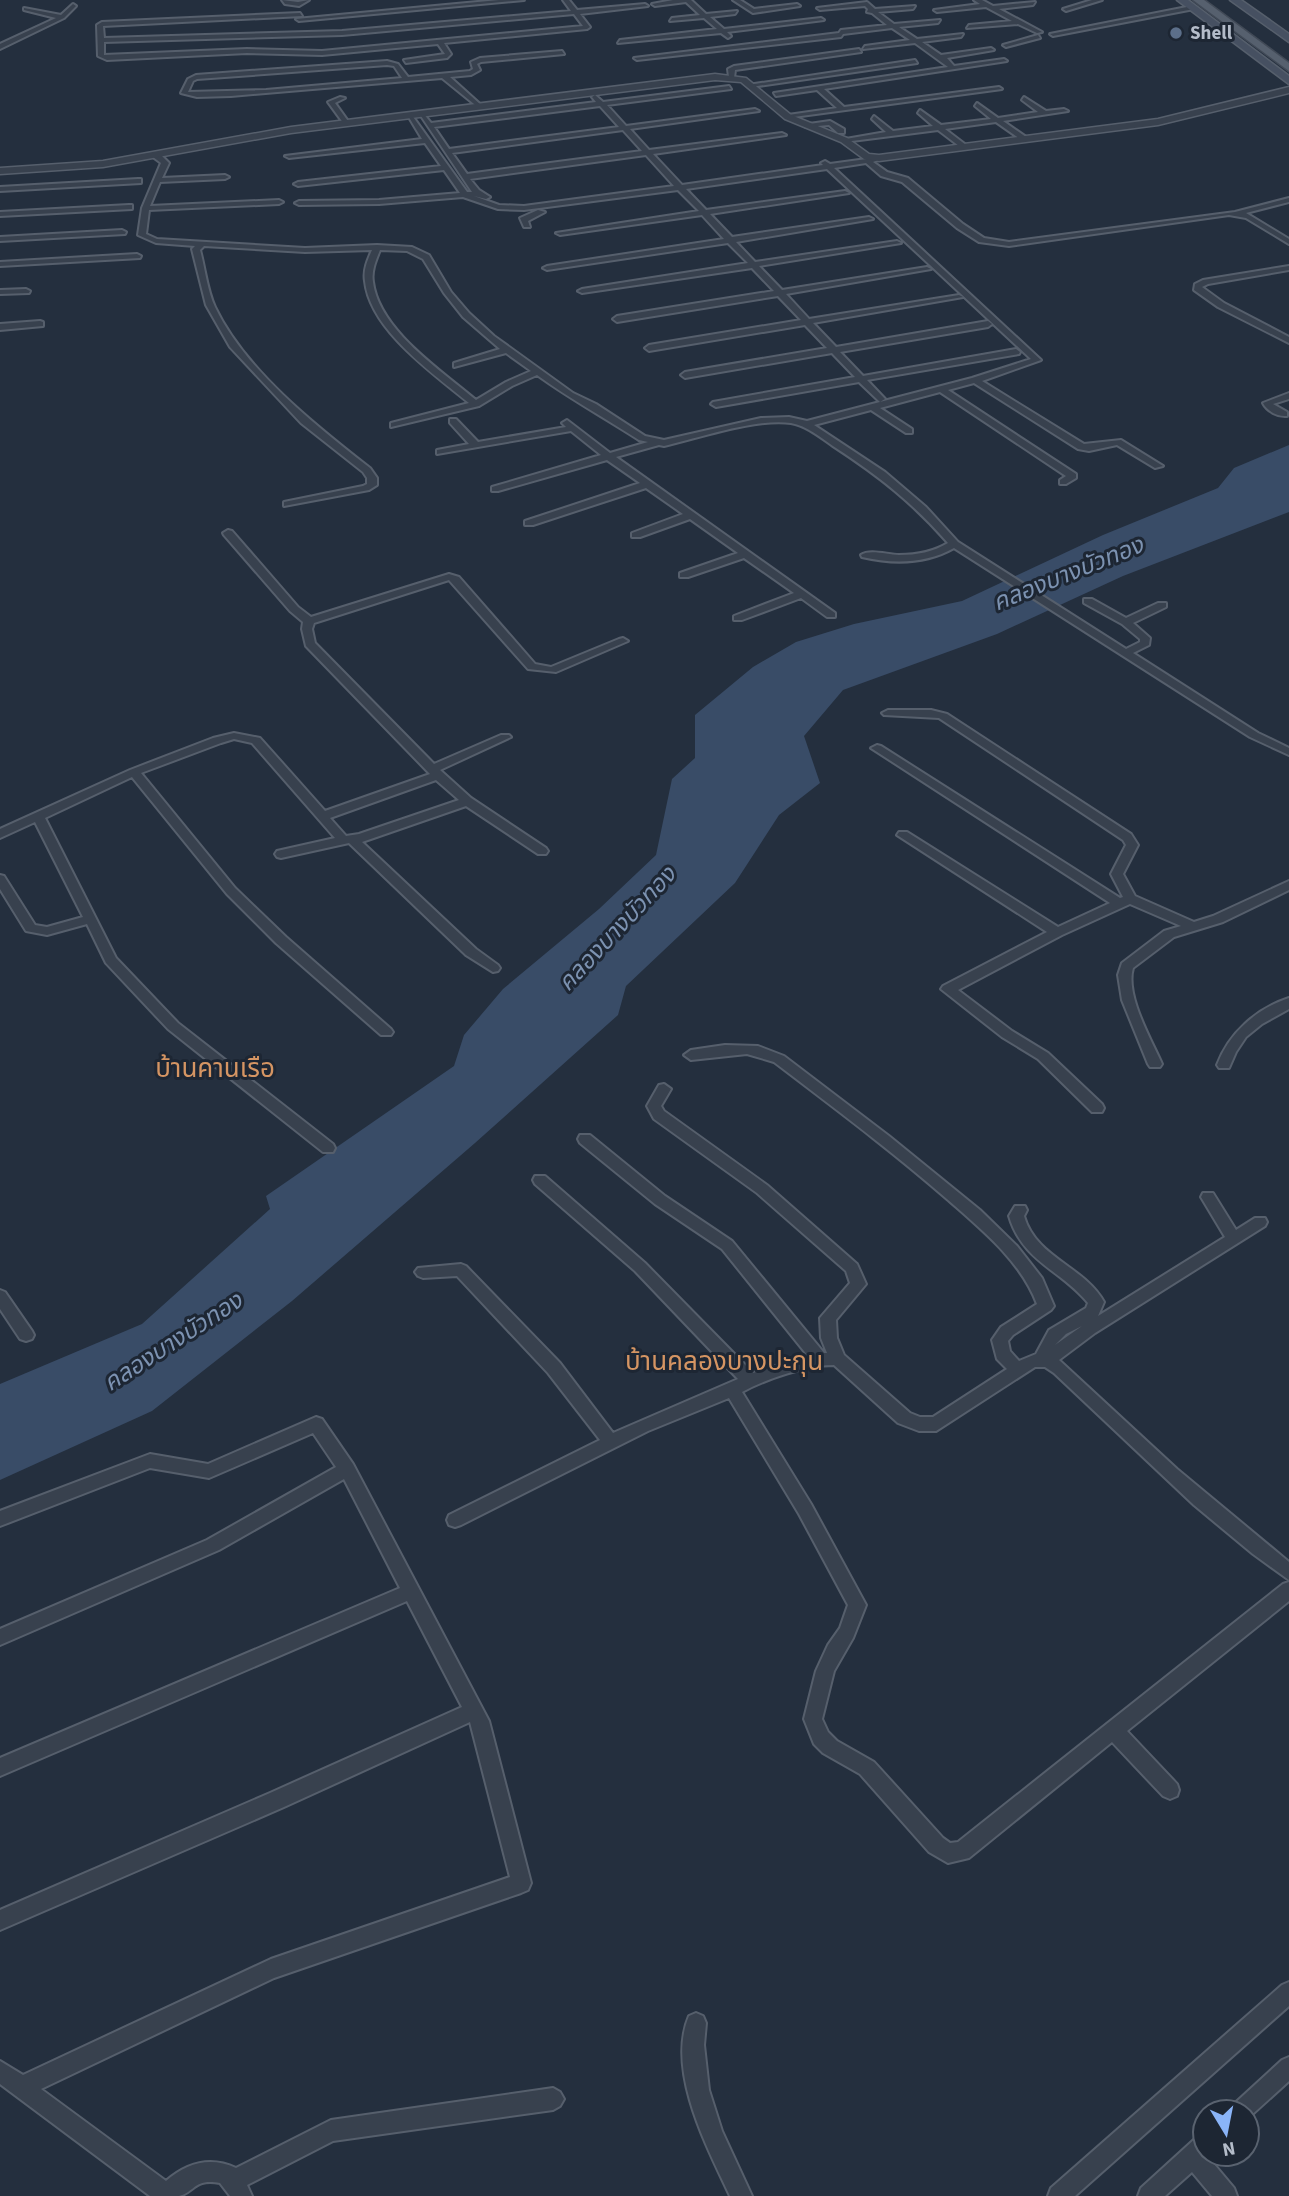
<svg xmlns="http://www.w3.org/2000/svg" width="1289" height="2196" font-family="'Source Sans 3','Noto Sans Thai',sans-serif">
<rect width="100%" height="100%" fill="#242f3e"/>
<path fill="#394c67" d="M1289,445V512L1123,576L997,634L843,690L804,736L820,783L779,815L735,883L626,986L618,1015L475,1143L292,1301L152,1411L0,1480V1384L142,1324L270,1209L266,1196L454,1066L464,1035L503,989L599,909L656,855L672,779L695,758V715L753,667L796,642L854,624L962,601L1103,535L1218,488L1234,468Z"/>
<g fill="none" stroke-linecap="round" stroke-linejoin="round">
<defs>
<g id="minor">
<path d="M282,0L298,2L309,0L299,6L285,4Z"/>
<path d="M499,0H524L299,21L296,19Z"/>
<path d="M563,0H569L577,10L645,4L648,6L580,14L590,27L587,29L444,43L451,54L447,58L406,63L404,60L445,54L438,44L322,55L247,53L107,60L98,56L97,25L102,22L300,13L302,16L103,26L104,38L342,31L571,11ZM574,14L583,26L322,51L247,49L104,55V42L342,35Z"/>
<path d="M673,0H691L706,14L737,11L735,14L710,17L724,29L821,18L824,20L727,32L731,36L728,38L721,33L618,43L620,40L717,29L704,18L670,21L672,18L700,15L686,2L655,6L652,4Z"/>
<path d="M733,0H740L754,9L797,4L800,6L753,13Z"/>
<path d="M974,0H982L993,6L1035,2L1033,5L999,9L1042,32L1037,33L1018,24L967,28L969,25L1012,21L986,7L937,12L934,10L980,4Z"/>
<path d="M1092,0H1102L1066,11L1063,9Z"/>
<path d="M867,2L875,9L915,6L913,9L878,12L894,24L940,20L938,23L899,27L917,39L963,34L961,37L922,42L941,55L991,48L994,50L947,58L954,66L1004,59L1007,61L824,89L844,107L999,87L1002,89L786,118L788,115L837,108L817,90L776,96L774,93L948,67L915,43L863,49L865,46L910,40L892,28L843,34L841,37L637,60L634,58L839,33L841,30L887,25L872,13L867,12L868,9L865,6L820,10L817,8Z"/>
<path d="M73,4L76,6L64,18L0,49V44L56,18L24,10V8L61,15Z"/>
<path d="M1192,6L1194,9L1053,36L1050,34Z"/>
<path d="M1038,35L1040,38L1006,47L1003,45Z"/>
<path d="M859,49L861,52L735,70L734,78L729,77L728,69L734,66Z"/>
<path d="M562,51L564,54L481,62L477,64L480,70L471,75L450,77L481,105L479,108L442,78L231,96L197,97L181,93L188,79L196,75L387,61L398,64L408,77L470,71L473,69L471,62L480,58ZM387,65L394,66L402,78L266,90L188,92L193,81L197,79Z"/>
<path d="M915,60L917,63L751,87L748,85Z"/>
<path d="M729,86L731,89L607,105L626,126L755,109L759,111L630,129L649,150L782,133L786,135L653,154L682,185L823,165L821,163L825,161L830,164L874,158L878,160L873,162L887,172L908,178L963,224L984,238L1009,242L1235,212L1289,198V202L1246,213L1289,239V244L1246,218L1229,215L1009,246L979,242L957,228L902,182L881,176L866,163L834,168L1041,360L982,381L1084,444L1121,440L1163,466L1155,468L1117,445L1089,451L1078,449L974,383L948,390L1076,474V478L1066,484H1060V480L1066,476L940,392L880,408L912,429V433H906L871,410L814,425L885,472L926,507L958,542L1126,649L1140,642V639L1122,624L1084,603V599H1092L1126,618L1158,603H1166V607L1133,623L1150,638L1149,645L1133,653L1258,733L1289,748V755L1250,737L954,548C926,564 892,564 862,557L861,555C870,549 888,555 899,555C917,555 933,552 948,543C912,502 879,476 833,446C820,437 807,426 791,423C756,418 699,438 664,446L659,445L616,457L835,613V617H827L801,598L742,620H734V616L794,593L744,558L688,577H680V573L738,553L690,519L640,537H632V533L683,514L646,488L533,525H525V521L640,483L607,460L498,491H492V487L601,455L571,431L437,454V450L469,444L450,423V419H456L478,442L566,427L562,423L567,420L610,453L648,442L639,440C605,418 570,399 537,375L512,386L479,406L391,427V423L469,403C434,374 370,330 365,281C363,270 368,259 372,250L305,252L204,246L200,250C205,268 207,290 215,307C245,370 316,426 370,468L377,478V485L369,490L284,506V502L363,486L367,484V478L363,472L301,423L230,347L206,305L192,249L195,246L156,243L138,235L142,208L161,163L153,157V153H159L169,163L162,178L225,175L229,177L225,179L160,182L150,206L279,200L283,202L279,204L149,210L146,234L157,239L305,248L377,245L412,247L429,255L451,292L469,313L494,336L573,393L596,404L645,436L664,440L761,418L789,417L807,421L972,378L1031,359L827,169L686,189L706,210L845,191L849,193L710,214L732,237L869,217L873,219L736,242L755,262L897,241L901,243L759,266L782,290L927,267L931,269L786,294L809,319L959,295L963,297L813,323L836,347L988,321L992,324L988,327L840,352L863,376L1016,349L1020,352L1019,354L867,380L885,399L880,402L859,382L716,407L711,404L713,402L855,377L832,353L685,378L681,375L685,372L827,348L805,325L649,351L645,348L649,345L801,320L778,296L617,322L613,319L617,316L774,291L752,268L582,293L578,291L582,289L748,263L728,243L547,270L543,268L547,266L724,239L702,215L560,235L556,233L699,211L678,190L524,210L498,209L463,197L379,204L299,205L295,203L299,201L379,200L460,193L444,170L298,186L294,184L298,182L441,166L425,143L289,158L285,156L422,139L407,114H411L467,192H472L419,113H423L431,123L596,102L592,97L595,95L603,102ZM600,106L619,127L449,149L434,127ZM623,130L642,151L467,174L452,153ZM646,155L674,186L524,206L499,205L474,196L486,199L490,197L479,190L470,179ZM380,250L407,251L423,259L444,293L463,317L500,349L454,363V367L506,353L531,371L506,382L476,400C442,371 379,330 373,282C371,271 376,260 380,250Z"/>
<path d="M340,97L345,98L335,103L350,124H344L328,102Z"/>
<path d="M1024,97L1046,111L1064,109L1068,111L1003,121L1026,137L1023,141L996,122L945,129L966,145L963,149L938,130L844,142L840,140L886,132L872,119L874,116L893,131L933,126L918,113L920,110L941,125L991,119L975,106L977,103L998,118L1038,112L1022,100Z"/>
<path d="M830,121L844,129V133H838L829,125L806,127L802,125Z"/>
<path d="M138,179H141V183L0,191V187Z"/>
<path d="M129,205H132V209L0,216V212Z"/>
<path d="M538,210L545,212L528,221L530,227H524L520,218Z"/>
<path d="M122,230L126,232L125,234L0,241V237Z"/>
<path d="M137,254L141,256L140,258L0,266V262Z"/>
<path d="M1289,266V270L1208,284L1202,287L1224,303L1289,337V343L1218,307L1194,290L1195,284L1203,280Z"/>
<path d="M26,289L30,291L29,293L0,294V290Z"/>
<path d="M40,321L43,322V326L0,330V324Z"/>
<path d="M1289,393V399L1273,404L1287,412V416C1278,417 1267,411 1263,403Z"/>
<path d="M228,530L232,531L298,607L311,617L449,574L459,577L535,664L551,667L619,639L623,638L628,641L556,672L528,669L449,580L314,623L312,629L315,643L434,764L501,735H509L511,737L440,770L471,798L546,848L548,851L546,854H538L466,806L362,842L476,949L498,965L500,968L498,971L493,972L466,955L349,843L281,858L277,857L275,854L277,851L335,838L252,743L234,739L221,743L141,773L235,888L286,937L391,1029L393,1032L391,1035H381L276,943L227,894L132,777L45,818L116,958L178,1023L333,1144L335,1148L333,1152H323L168,1029L106,963L87,924L47,935L26,931L0,889V875L4,876L35,925L47,927L83,917L35,822L0,838V829L130,770L213,738L234,733L260,738L325,811L430,774L306,646L302,629L303,622L290,611L224,535L223,533ZM436,780L459,800L359,834L346,836L330,818Z"/>
<path d="M888,710H931L947,714L1131,834L1138,845L1123,874L1135,896L1194,922L1213,916L1289,881V890L1223,922L1174,937L1133,968C1125,995 1151,1039 1162,1064L1160,1067H1150L1148,1064L1122,1000L1118,975L1122,963L1164,931L1181,926L1130,904L1062,935L958,990L1012,1031L1048,1053L1102,1104L1104,1108L1102,1112H1092L1038,1059L1002,1037L941,989L943,986L1047,932L897,835L899,832H907L1058,927L1110,903L871,748L877,745L881,746L1120,898L1123,897L1111,874L1126,845L1123,840L939,718L884,715L882,713Z"/>
<path d="M1289,998V1009L1262,1024L1246,1037L1236,1052L1229,1068H1219L1217,1065C1229,1033 1256,1009 1289,998Z"/>
<path d="M725,1045L758,1046L784,1056L889,1136L980,1210L1017,1246L1042,1278L1054,1306L1051,1310L1013,1335L1008,1341L1010,1351L1019,1361L1036,1354L1049,1330L1086,1308L1088,1303C1061,1270 1022,1261 1009,1216L1015,1206H1025L1027,1210L1024,1216C1036,1258 1084,1266 1104,1302L1098,1316L1225,1237L1201,1197L1203,1193H1213L1236,1230L1255,1218H1265L1267,1222L1265,1226L1095,1333L1059,1360L1177,1469L1289,1562V1580L1253,1554L1194,1505L1054,1373L1045,1367H1035L936,1431H919L898,1423L834,1365C807,1365 766,1379 742,1392L811,1504L866,1605L853,1638L834,1671L822,1719L828,1732L837,1741L874,1762L943,1838L950,1843L958,1842L1283,1584L1289,1582V1601L1127,1731L1177,1784L1179,1790L1177,1796L1170,1799L1163,1796L1112,1742L969,1858L948,1863L929,1852L860,1774L823,1753L814,1744L804,1719L816,1671L828,1645L840,1628L848,1605L799,1514L729,1398L648,1431L461,1525L455,1527L449,1525L447,1520L449,1515L600,1440L548,1373L457,1276L423,1278L418,1276L415,1272L418,1268L461,1264L466,1266L560,1363L613,1433L738,1379L635,1271L535,1184L533,1180L535,1176H545L645,1263L753,1373L808,1356L722,1249L655,1204L580,1143L578,1139L580,1135H590L665,1196L732,1241L824,1353H827L821,1338L820,1318L850,1283L846,1271L757,1193L654,1119L647,1106L659,1085L664,1084L671,1089L661,1106L664,1111L767,1185L857,1264L866,1284L836,1320L837,1338L844,1355L910,1413L920,1417H933L1007,1369L997,1359L992,1340L1001,1327L1037,1304C1021,1261 981,1229 947,1199C892,1151 833,1107 774,1062L747,1054L691,1060L684,1055L691,1050ZM1082,1326L1055,1345L1066,1334Z"/>
<path d="M0,1290L5,1292L32,1331L34,1335L32,1339L26,1341L20,1339L0,1309Z"/>
<path d="M316,1417L322,1419L353,1464L489,1721L531,1883L528,1890L521,1893L274,1978L41,2089L166,2181C187,2163 210,2156 236,2168L331,2120L553,2088L560,2092L564,2099L560,2106L553,2110L333,2141L247,2185L252,2196H230L220,2183C194,2178 195,2192 179,2196C170,2196 159,2196 150,2196L0,2084V2061L23,2075L271,1959L510,1877L470,1722L284,1807L0,1930V1910L270,1793L462,1707L407,1601L0,1776V1758L400,1588L344,1479L219,1550L0,1645V1629L207,1540L336,1467L313,1433L209,1478L150,1468L0,1526V1511L150,1454L208,1464Z"/>
<path d="M1289,1982V2006L1075,2196H1048L1051,2188L1282,1985Z"/>
<path d="M696,2013L703,2016L706,2023L704,2045L709,2090L722,2131L752,2196H730C707,2147 666,2070 689,2016Z"/>
<path d="M1289,2057V2081L1247,2119V2112H1229L1233,2105L1282,2060Z"/>
<path d="M1205,2134V2154H1211L1208,2157L1234,2188L1237,2196H1212L1192,2172L1165,2196H1138L1141,2188L1197,2137Z"/>
</g>
<path id="tertiary" d="M715,74L746,78L791,115L847,138L869,154L879,155L1158,119L1289,87V93L1158,125L879,161L864,159L841,142L785,119L741,82L715,80L291,133L103,167L0,174V168L103,161L291,127Z"/>
<g id="secondary">
<path d="M1177,0H1188L1289,76V84Z"/>
<path d="M1230,0H1241L1289,34V42Z"/>
</g>
<path id="primary" d="M1193,0H1204L1289,63V71Z"/>
</defs>
<use href="#minor" stroke="#565f6c" stroke-width="4"/>
<use href="#tertiary" stroke="#565f6c" stroke-width="3"/>
<use href="#secondary" stroke="#565f6c" stroke-width="3"/>
<use href="#primary" stroke="#414a57" stroke-width="3"/>
<use href="#minor" fill="#38414e" fill-rule="evenodd"/>
<use href="#tertiary" fill="#38414e" fill-rule="evenodd"/>
<use href="#secondary" fill="#465061" fill-rule="evenodd"/>
<use href="#primary" fill="#56606e" fill-rule="evenodd"/>
</g>
<circle fill="#5c6f8a" stroke="#1d2633" stroke-width="2.5" cx="1176" cy="33" r="7"/>
<g text-anchor="middle" dominant-baseline="central" stroke-width="6" stroke-linejoin="round" paint-order="stroke">
<g font-size="19" font-weight="bold" fill="#b4bcc9" stroke="#1d2633" text-anchor="start">
<text x="1190" y="33">Shell</text>
</g>
<g font-size="24" font-style="italic" fill="#7c92b1" stroke="#1d2633">
<text transform="translate(1068 574) rotate(-22)">คลองบางบัวทอง</text>
<text transform="translate(617 929) rotate(-47)">คลองบางบัวทอง</text>
<text transform="translate(173 1342) rotate(-33)">คลองบางบัวทอง</text>
</g>
<g font-size="26" fill="#d59563" stroke="#1d2633">
<text x="215" y="1068">บ้านคานเรือ</text>
<text x="724" y="1361">บ้านคลองบางปะกุน</text>
</g>
</g>
<g transform="translate(1226 2133) rotate(170)"><circle r="33" fill="#1d2633" stroke="#59626f" stroke-width="2"/>
<path d="M0-5L12 26L0 18L-12 26Z" fill="#8ab4f8"/>
<text y="-10" font-size="19" font-weight="bold" text-anchor="middle" fill="#b4bcc9">N</text>
</g>
</svg>
